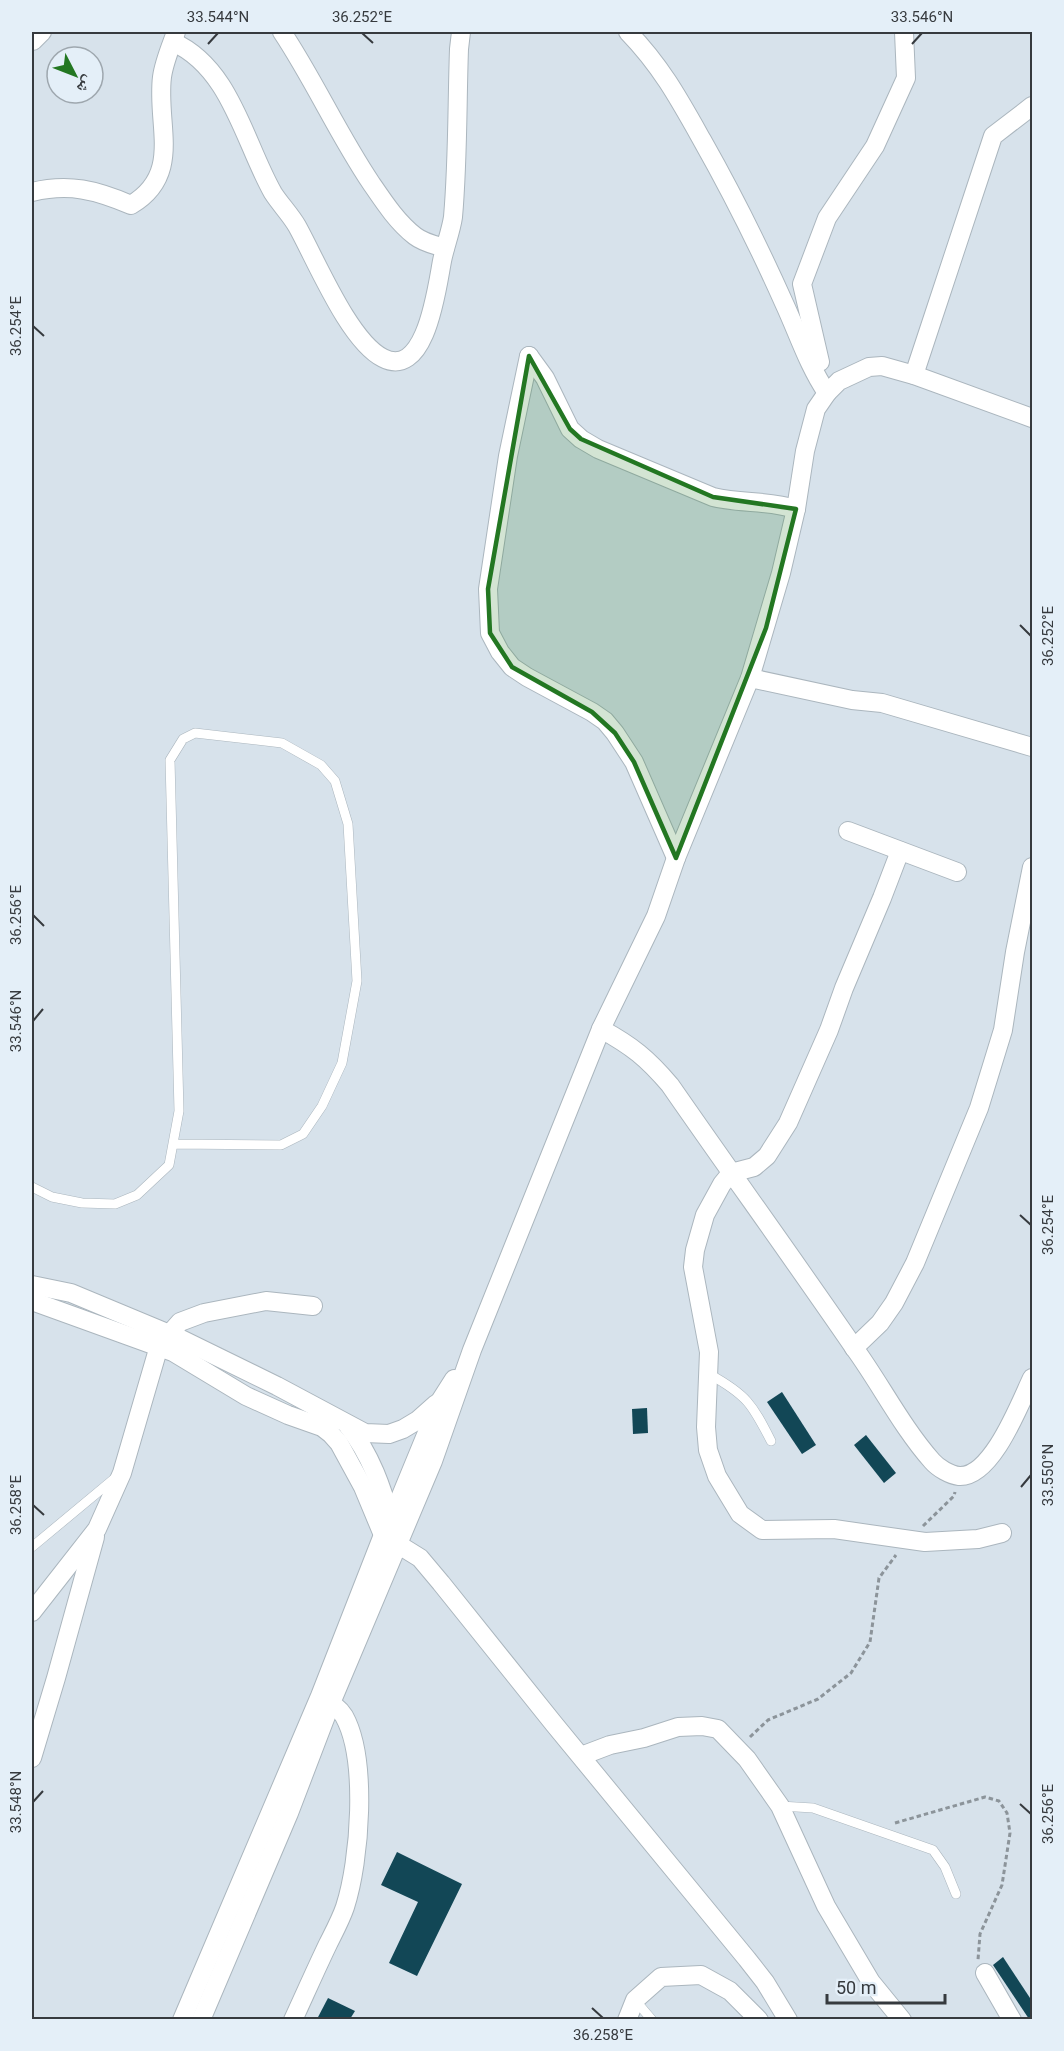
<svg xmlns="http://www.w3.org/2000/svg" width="1064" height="2051" font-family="Roboto,'Noto Naskh Arabic',sans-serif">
<rect width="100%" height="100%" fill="#d7e2eb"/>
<g fill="#124756">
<path d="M782,1392L816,1445L802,1454L767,1402Z"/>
<path d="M647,1408L648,1433L633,1434L632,1409Z"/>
<path d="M866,1435L896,1473L884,1483L854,1445Z"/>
<path d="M397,1852L462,1884L417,1976L389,1963L418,1902L381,1885Z"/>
<path d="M1003,1957L1032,2001V2019H1029L993,1965Z"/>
<path d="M328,1998L355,2011L350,2019H317Z"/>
</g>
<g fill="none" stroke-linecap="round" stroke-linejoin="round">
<defs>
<g id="lane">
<path d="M32,1187L52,1197L82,1203L115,1204L137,1195L169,1165L179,1111L170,760L183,739L195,733L282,743L321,765L335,781L348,824L357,981L342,1063L322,1106L303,1134L281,1145L173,1144"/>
<path d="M709,1374C747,1395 752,1404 771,1441"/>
<path d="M32,1547L115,1478"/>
<path d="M780,1806L813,1808L933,1850L945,1867L956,1894"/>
<path d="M635,2000L652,2020"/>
</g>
<g id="street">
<path d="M282,32C314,80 338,134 371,183C384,202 397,222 415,236C424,243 435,245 445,248"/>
<path d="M628,32C661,66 679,99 702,140C732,193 759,247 784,303C798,333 808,365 827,393"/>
<path d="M33,41L42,32"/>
<path d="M173,42C231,68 244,142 273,193C280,204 290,214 297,226C316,260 349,341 383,358C426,380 437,287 442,261C445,246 451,231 453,217C458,161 457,105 459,49L461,32"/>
<path d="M32,192C69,183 96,190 131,205C183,174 156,125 162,77C164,62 171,46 176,32"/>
<path d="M529,356L508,456L488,589L490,633L500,652L512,667L527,677L592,712L605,721L615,733L634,762L676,858"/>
<path d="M529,356L545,378L570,429L581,439L598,449L713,497C742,504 767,500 796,509"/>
<path d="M820,362L802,284L827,218L875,146L906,78L904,32"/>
<path d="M914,375L993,136L1032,106"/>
<path d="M750,678L852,700L882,703L1032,747"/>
<path d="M848,831L957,872"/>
<path d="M900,851L882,898L844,988L829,1030L788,1123L767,1156L754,1167L731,1173L722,1184L705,1215L695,1250L693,1267L709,1352L706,1427L708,1450L717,1476L740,1514L762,1530L834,1529L925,1542L978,1539L1002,1533"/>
<path d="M601,1029C632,1046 647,1058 670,1085C731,1173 794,1260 855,1349C881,1385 902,1427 932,1461C938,1468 950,1475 959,1476C992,1478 1020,1403 1032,1378"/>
<path d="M32,1285L71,1293L179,1338L277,1386L365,1433L389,1434L403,1429L418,1420L436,1404"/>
<path d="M32,1301L173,1352L246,1396L288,1415L322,1427L331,1434L339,1443L363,1487L383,1535L420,1558L441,1583L554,1724L747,1959L765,1982L788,2020"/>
<path d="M854,1348L880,1323L894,1303L915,1263L979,1108L1003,1030L1015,952L1032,867"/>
<path d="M348,1426C371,1455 382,1488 392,1523"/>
<path d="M32,1612L97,1529L122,1473L159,1346L180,1322L204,1313L266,1301L313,1306"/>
<path d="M581,1756L610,1745L644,1738L678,1727L702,1726L718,1729L747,1759L780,1806L826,1906L871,1982L902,2020"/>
<path d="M32,1758L56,1678L95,1537"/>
<path d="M985,1973L1012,2020"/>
<path d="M182,2020L320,1696L383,1535L391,1520L440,1401L454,1379"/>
<path d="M201,2020L289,1813L331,1703L433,1461L472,1350L601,1029L656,916L676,858L750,678L781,573L796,509L805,451L816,409L827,393L839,381L869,367L882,366L914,375L1032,418"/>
<path d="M293,2020C305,1994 316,1969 328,1944C334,1932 341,1919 345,1907C360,1861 368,1759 344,1716C339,1708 331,1703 323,1698"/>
<path d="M627,2020L635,2000L661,1977L701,1975L730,1991L759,2020"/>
</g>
</defs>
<use href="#lane" stroke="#abb6be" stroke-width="10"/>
<use href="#street" stroke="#abb6be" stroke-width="20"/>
<g stroke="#8c949a" stroke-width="3" stroke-dasharray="4.5 3" stroke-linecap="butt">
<path d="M923,1526L954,1496L955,1492"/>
<path d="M750,1737L768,1720L818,1699L851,1673L870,1642L879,1578L896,1555"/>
<path d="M895,1823L985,1797L999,1801L1007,1813L1010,1833L1002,1885L980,1934L978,1960"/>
</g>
<use href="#lane" stroke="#fff" stroke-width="9"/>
<use href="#street" stroke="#fff" stroke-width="18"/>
</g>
<path fill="#237722" fill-opacity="0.2" stroke="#237722" stroke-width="4.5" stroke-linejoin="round" d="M529,356L570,429L581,439L713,497L796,509L766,628L676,858L634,762L615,733L592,712L512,667L490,633L488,589Z"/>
<path fill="none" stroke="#363a3e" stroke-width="2" d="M362,33L373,43M208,44L218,33M912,44L922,33M33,326L44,336M1020,625L1031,636M33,915L44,926M33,1021L43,1009M1020,1215L1031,1225M1021,1487L1031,1475M33,1505L44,1515M33,1802L43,1791M1020,1804L1031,1814M592,2008L603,2018"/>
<rect width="1064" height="2051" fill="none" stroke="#e4eff8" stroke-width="66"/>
<g transform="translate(75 75) rotate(132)"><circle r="28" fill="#e4eff8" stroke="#9ea7ae" stroke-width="1.5"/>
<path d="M0-4.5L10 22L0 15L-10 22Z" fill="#237722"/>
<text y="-9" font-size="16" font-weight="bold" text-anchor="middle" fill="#363a3e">ش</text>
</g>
<path d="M827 1994v9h118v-9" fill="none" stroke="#363a3e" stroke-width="3"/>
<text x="836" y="1994" font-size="18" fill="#363a3e" stroke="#e4eff8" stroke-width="4.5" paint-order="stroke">50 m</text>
<rect x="33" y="33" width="998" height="1985" fill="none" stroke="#363a3e" stroke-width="2"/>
<g font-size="15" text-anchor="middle" fill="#363a3e">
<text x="218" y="22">33.544°N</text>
<text x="362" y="22">36.252°E</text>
<text x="922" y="22">33.546°N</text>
<text transform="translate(16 326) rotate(-90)" y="5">36.254°E</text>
<text transform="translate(1048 636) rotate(-90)" y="5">36.252°E</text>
<text transform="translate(16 915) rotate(-90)" y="5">36.256°E</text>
<text transform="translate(16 1021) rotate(-90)" y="5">33.546°N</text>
<text transform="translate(1048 1225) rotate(-90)" y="5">36.254°E</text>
<text transform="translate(1048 1475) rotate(-90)" y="5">33.550°N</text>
<text transform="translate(16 1505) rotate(-90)" y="5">36.258°E</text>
<text transform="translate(16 1802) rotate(-90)" y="5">33.548°N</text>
<text transform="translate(1048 1814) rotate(-90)" y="5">36.256°E</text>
<text x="603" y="2040">36.258°E</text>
</g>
</svg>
